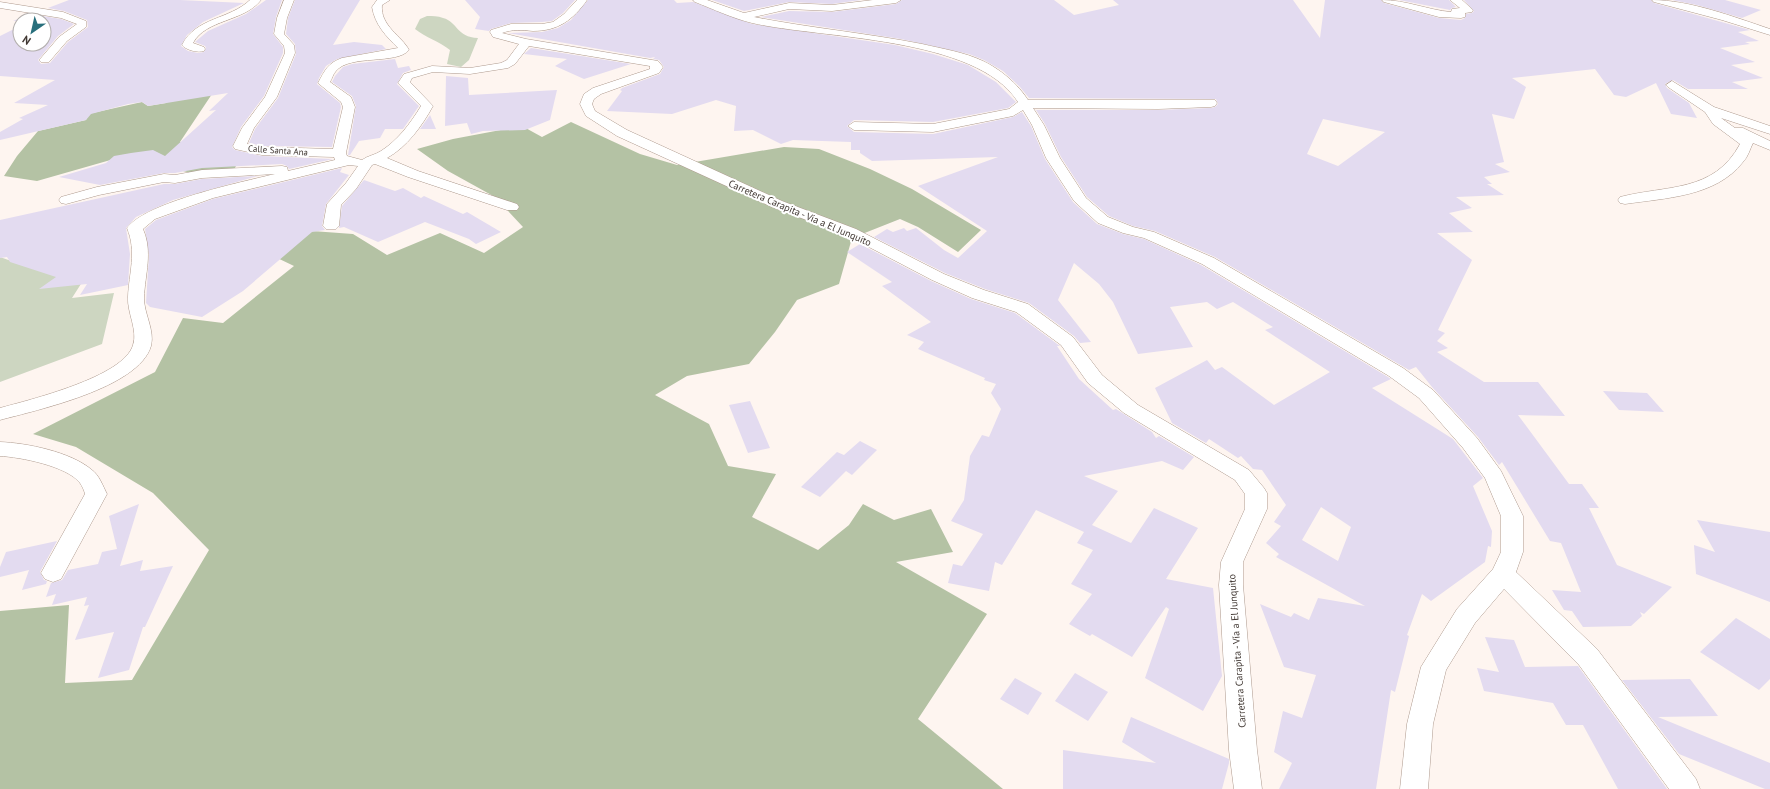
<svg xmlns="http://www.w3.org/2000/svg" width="1770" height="789" font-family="'PT Sans',sans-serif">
<rect width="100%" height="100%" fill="#fef5f0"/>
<g fill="#cdd6c1">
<path d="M427,16C432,16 438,16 443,18C458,22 456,37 478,38L469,60L461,67L447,64L450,50C439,41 426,38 415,29L420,19Z"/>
<path d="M0,257L14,262L86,276L72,298L114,293L102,344L0,382Z"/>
</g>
<g fill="#b4c2a4">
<path d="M234,61L180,142L241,155L235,168L196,174L121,157L37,181L4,176L17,156L38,131L86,120L88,114L142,102L148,106L166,103Z"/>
<path d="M571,122L640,154L677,165L784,147L819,149L870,169L912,189L981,230L958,252L918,227L900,219L852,238L839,284L797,300L775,332L749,364L687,376L655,395L709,424L728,466L776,474L752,517L818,550L849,525L863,504L894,520L931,509L953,552L896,562L987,614L918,719L1003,789H0V611L69,605L65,683L132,680L209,550L153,493L76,447L33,434L155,372L183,318L223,323L294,266L246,243L312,231L353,234L387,255L440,233L484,253L523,227L495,197L448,171L417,149L453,139L522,126L542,137Z"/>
</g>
<g fill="#e3dbf0" fill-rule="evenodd">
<path d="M69,0H180L244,3L203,22L187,35L181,46L188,51L198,53L204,52L206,48L205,46L195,42L208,31L246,14L266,0H282L276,17L273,34L283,47V53L264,96L241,127L232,147L235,150L262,156L333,159L289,169L287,166L282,164L202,168L175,173H164L100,185L59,177L106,163L114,156L131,153L153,150L165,156L216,110L209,111L228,93L148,106L142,102L128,104L91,114L86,120L0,140V132L23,119L19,118L48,105L14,103L55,80L0,76V36L20,26V44H44V20L13,21L30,14L61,19L74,24L58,36L38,60L41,64L50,63L68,42L88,27L87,20L64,11L48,8Z"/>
<path d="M295,0H360L333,45L354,42L382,45L386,49L337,59L326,66L319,78L317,84L340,103L341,107L332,147L262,146L249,143L255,129L278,98L296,54L295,44L286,34L288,18Z"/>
<path d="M465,0H575L563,13L552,21L542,22L511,23L491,29L489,31L475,29L480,17Z"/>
<path d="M588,0H674L677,3L693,2L752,24L895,45L933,54L968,65L996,82L1016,102L1008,108L933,122L854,120L847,126L854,132L933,134L1013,117L1022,112L1031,126L1045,159L1073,202L1097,224L1123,234L1144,239L1201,265L1388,377L1391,379L1372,388L1453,439L1483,478L1473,486L1492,531L1491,547L1488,546L1485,562L1431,601L1422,594L1407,635L1409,636L1395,692L1391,690L1376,789H1279L1292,763L1274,752L1283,711L1302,718L1316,675L1284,667L1260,604L1291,617L1294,613L1309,620L1318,598L1365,606L1276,557L1279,554L1266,543L1281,526L1274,522L1286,505L1262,470L1253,469L1241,456L1238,458L1209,439L1206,443L1172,423L1155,388L1207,360L1215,370L1222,367L1274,405L1330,372L1265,330L1273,327L1233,302L1217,309L1207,302L1170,307L1193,347L1138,354L1113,302L1099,284L1074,263L1058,300L1091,342L1080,343L1074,336L1029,303L985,289L945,273L874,237L887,229L893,232L904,228L907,231L916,228L944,250L958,258L987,231L918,186L998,157L872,161L860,153V150H851V142L793,140L781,144L753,130L734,131L736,106L716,100L672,114L607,111L622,91L620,90L622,88L660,74L664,67L659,60L653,59L655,57L650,58L508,33L542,32L558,28L571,20ZM1321,507L1351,527L1338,561L1302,540Z"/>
<path d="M712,0H861L832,4L789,2L744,11Z"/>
<path d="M902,0H1054L1074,15L1119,5L1113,0H1293L1320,38L1325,0H1381L1384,3L1439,18L1461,20L1465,18L1466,14L1472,13L1474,11L1464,0H1651L1654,3L1750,30L1738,32L1759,41L1745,42L1750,44L1720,48L1755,62L1731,65L1763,78L1732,82L1748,89H1688L1673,80L1665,84L1667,88L1689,103L1697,118L1671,114L1656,83L1626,97L1614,95L1595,69L1512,78L1526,87L1514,119L1492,114L1504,162L1495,164L1510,172L1484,177L1492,184H1487L1504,195L1456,197L1472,208L1449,213L1473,232L1437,233L1472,260L1438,330L1445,333L1437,341L1448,348L1437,352L1484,382H1538L1565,416L1518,415L1569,484H1582L1599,508H1589L1617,565L1672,587L1644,614L1640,612L1642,616L1631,626L1583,627L1572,611L1564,610L1552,590L1581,592L1561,543L1550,541L1502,462L1499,465L1478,437L1432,387L1416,367L1409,370L1215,257L1155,231L1133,226L1109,216L1087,197L1061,157L1045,124L1036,110H1158L1211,108L1215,107L1218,104L1216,99L1029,98L1020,87L1003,71L984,60L969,54L901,39L761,17L789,11L832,12L896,4ZM1323,119L1385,132L1338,166L1307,154Z"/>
<path d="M1399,0H1449L1456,7L1452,8L1450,10Z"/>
<path d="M1672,0H1725L1761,10L1742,18L1697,5Z"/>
<path d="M531,48L631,64L584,79L555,66L567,59L524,54Z"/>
<path d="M395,59L398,68L409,66L411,70L403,73L397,84L419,106L403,129H385L380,138L359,141L350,155H348L356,106L352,96L332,82L335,76L343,67L352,64Z"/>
<path d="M446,76L468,78L469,95L557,90L550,120L525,130L483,131L471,134L467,123L445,126Z"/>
<path d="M430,115L436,129H420Z"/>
<path d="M342,168L340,172L349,175L326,204L322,226L325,230L312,232L243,291L202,317L150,307L146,303L149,255L145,229L156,220L213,199Z"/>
<path d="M258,176L173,200L136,217L126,228L130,254L128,285L80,295L87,284L39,289L56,277L10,262L7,257L0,258V220L164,184H175L202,179Z"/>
<path d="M364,180L395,191L403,188L421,198L424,196L463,214L467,212L501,232L476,244L469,239L425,222L378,242L344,227L339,228L342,206Z"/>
<path d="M860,244L931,281L971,299L1015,313L1060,346H1057L1079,379L1113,410L1116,409L1152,432L1156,438L1159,436L1194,457L1183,470L1162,461L1084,476L1118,491L1092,525L1131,543L1154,508L1198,528L1166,579L1213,588L1222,676L1203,711L1145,678L1169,609L1166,607L1132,657L1092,634L1090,636L1069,624L1092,594L1071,584L1093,550L1077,543L1084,532L1036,510L1002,565L995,562L989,591L948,583L953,564L962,566L983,534L951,521L964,500L970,456L982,435L989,437L1001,409L991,393L996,384L984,380L985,378L918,349L924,342L907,335L931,322L882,286L892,282L847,252Z"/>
<path d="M1603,391L1647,393L1664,412L1619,410Z"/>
<path d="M750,401L770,448L748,453L729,405Z"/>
<path d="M860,441L877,450L852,475L846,471L820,497L801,487L837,452L844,455Z"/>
<path d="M139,504L120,566L143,560L140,571L173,566L145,627H143L129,670L98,678L114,632L75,640L89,605L84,606L87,597L52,605L56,594L46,597L51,583L62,580L68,570L98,564L102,552L117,549L109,516Z"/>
<path d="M1697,520L1770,532V602L1696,574L1694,545L1715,552Z"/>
<path d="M57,541L40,572L44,580L47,581L46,584L22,590L29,570L0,577V567L6,552Z"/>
<path d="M1736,618L1770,639V679L1759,690L1700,652Z"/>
<path d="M1485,637L1514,640L1525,667L1578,666L1667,789H1618L1583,725H1566L1553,703L1484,691L1477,668L1499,672Z"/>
<path d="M1075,673L1108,692L1088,721L1055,701Z"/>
<path d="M1015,678L1042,693L1028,715L1000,699Z"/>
<path d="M1690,679L1718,716L1658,717L1770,763V789H1765L1679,754L1622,680Z"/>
<path d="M1131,717L1229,759V763L1222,789H1063V750L1156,763L1122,742Z"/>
</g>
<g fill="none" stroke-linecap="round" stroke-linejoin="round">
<defs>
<g id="minor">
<path d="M250,0H261C244,22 206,19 193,43L204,47L205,49L204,51C197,53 186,50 182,45C196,17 229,20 250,0Z"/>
<path d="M284,0H294L287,18L284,34L294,45L295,53L277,97L254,128L247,144L262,147L333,149L343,107L341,102L318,83C325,70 328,63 342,58L398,48C386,36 375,25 372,7L377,0H390L382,5C380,26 402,36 409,50C397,65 350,54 336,71C333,74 332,79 330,82L351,97L355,107L346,153L347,156L362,160C367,156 375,155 381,151C398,140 410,124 421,106L398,83L404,74L432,66L470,68L501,63L507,60L519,44L493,37L490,32L491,30L511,24H542L553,22L564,14L577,0H587C573,20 558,31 533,31C522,30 512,29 502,33L526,39L658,61L663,67L659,73L601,94L594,99L592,104L595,111L627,130L782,201L856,229L944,274L984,290L1028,304L1073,337L1102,375L1138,405L1249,470L1264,488L1267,493V509L1243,562V585L1257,750L1262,789H1234L1229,750L1219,585L1221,562L1245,509V494L1235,480L1124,413L1088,383L1061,345L1016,312L972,298L932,280L846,235L772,207L617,136L586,116L580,104L584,94L593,88L650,69V66L529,46L515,64L508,68L470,74L433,72L412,78L410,82L433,106C422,126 407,147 387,158L418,171L517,204L519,207L517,210H507L408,177L375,164L372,165L356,189L341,205L339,226L336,229H326L323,226L327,204L346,183L358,166L349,165L213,198L155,219L143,229C153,252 145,274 144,298C144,314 155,330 151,346C139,388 37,410 0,420V408C29,400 124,377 133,345C138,330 127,313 128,297C129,273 137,252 127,228C146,202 242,182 275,174L202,178L175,183L164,182L99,195L66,204L61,203L59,200L61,197L97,187L164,174L175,175L202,170L282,166L287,167L288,171L335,160L334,157L262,155L235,149L233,146L242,128L265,97L285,53L284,46L274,34L277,18Z"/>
<path d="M693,0H707L744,13L789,3L832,5L873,0H901L896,3L832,11L789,9L754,17C810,28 866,33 922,44C943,49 964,52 983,61C1000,69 1018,84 1028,100H1215L1217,103L1215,106L1211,107L1158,109L1033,108L1044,125L1060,158L1086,198L1108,217L1133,227L1154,232L1214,258L1403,368L1433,390L1477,438L1501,471L1523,516V552L1516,572L1597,649L1696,779L1700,789H1669L1579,665L1504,589L1475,623L1446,670L1433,724L1428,789H1400L1407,724L1421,667L1457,609L1493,569L1501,552V516L1485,478L1463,448L1419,398L1389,376L1202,264L1144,238L1123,233L1098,223L1074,201L1046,158L1032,125L1023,110L1013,116L933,132L854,130L848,126L854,122L933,124L1009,109L1018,102C976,36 822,39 752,23C732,18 713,9 695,2Z"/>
<path d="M1382,0C1406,0 1428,10 1451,12L1452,9L1460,8L1450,0H1462L1473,10L1472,12L1465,13V17L1461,18L1439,17L1384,2Z"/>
<path d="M1652,0C1690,0 1734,17 1770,29V35L1722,20L1654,2Z"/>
<path d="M0,2L63,12L86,21V27L67,41L49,62H41L39,60L41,58L59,37L77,24L61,18L0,8Z"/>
<path d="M1672,81L1714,107L1770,126V134L1721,118L1735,128H1743L1770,141V150L1753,143C1750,149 1748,157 1743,162C1716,197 1665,198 1625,204L1620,203L1618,200L1620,197C1666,185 1714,193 1740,144L1713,124L1705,112L1668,87L1666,85Z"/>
<path d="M0,442C27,443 71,452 92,470C99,475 103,486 107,494L61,579L53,582L45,579L41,573L85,494C84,490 82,486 80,483C67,466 20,457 0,456Z"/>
</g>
</defs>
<use href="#minor" stroke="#ae9a8e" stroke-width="1"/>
<use href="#minor" fill="#fff" fill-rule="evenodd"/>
</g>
<g text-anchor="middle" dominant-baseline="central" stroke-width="4" stroke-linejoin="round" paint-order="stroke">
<g font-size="9" fill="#403732" stroke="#fff">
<text transform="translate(278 150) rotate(4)">Calle Santa Ana</text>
</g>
<g font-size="10" fill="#403732" stroke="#fff">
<text transform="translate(800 213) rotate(23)">Carretera Carapita - Vía a El Junquito</text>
<text transform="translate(1237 651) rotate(-94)">Carretera Carapita - Vía a El Junquito</text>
</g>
</g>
<g transform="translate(32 32) rotate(214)"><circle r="19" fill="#ffffff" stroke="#b3afad"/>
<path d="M0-3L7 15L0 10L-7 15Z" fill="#286f7c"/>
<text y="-6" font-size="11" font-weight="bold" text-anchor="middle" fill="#403732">N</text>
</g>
</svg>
